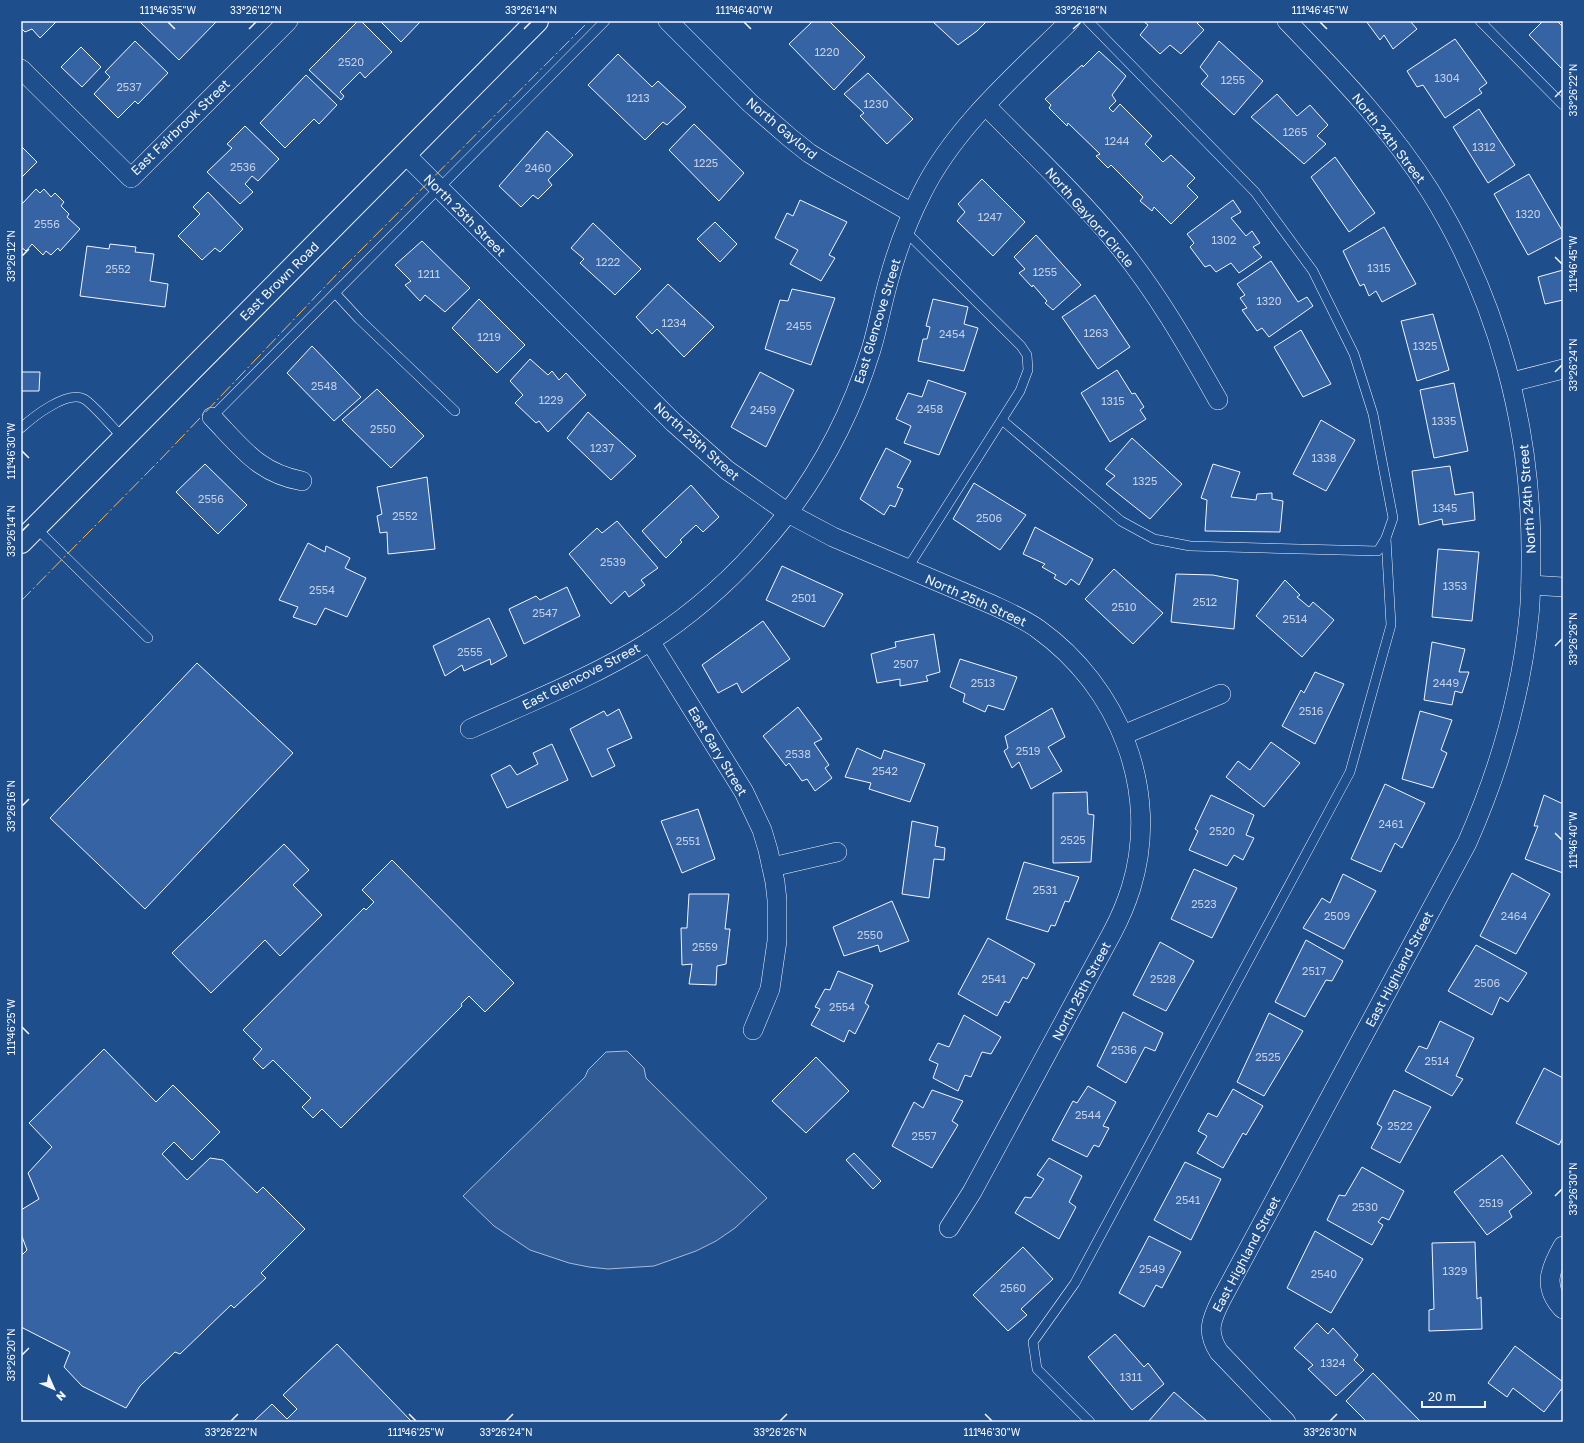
<svg xmlns="http://www.w3.org/2000/svg" width="1584" height="1443" font-family="'Golos Text',sans-serif">
<rect width="100%" height="100%" fill="#1f4e8c"/>
<path fill="#305b95" stroke="#a8bbd7" d="M627,1051L644,1068L646,1078L767,1198L735,1228L716,1241L696,1251L654,1266L608,1269L589,1267L569,1263L530,1250L494,1226L463,1196L585,1077L588,1070L606,1052Z"/>
<g fill="#3563a3" stroke="#f2f6ff">
<path d="M21,21H57L40,38L32,29L25,32L21,28Z"/>
<path d="M139,21H217L179,60Z"/>
<path d="M358,21H361L392,52L365,78L360,72L340,92L344,96L341,100L309,70Z"/>
<path d="M380,21H421L401,42Z"/>
<path d="M813,21H829L865,57L834,90L789,44Z"/>
<path d="M932,21H987L977,31L958,45Z"/>
<path d="M1143,21H1200L1197,23L1204,30L1181,54L1170,45L1160,54L1140,35L1148,25Z"/>
<path d="M1366,21H1410L1417,29L1393,49L1384,35L1380,40Z"/>
<path d="M1543,21H1557L1563,27V70L1529,35Z"/>
<path d="M1455,39L1487,83L1479,89L1482,93L1445,118L1423,85L1417,87L1407,71Z"/>
<path d="M135,41L168,73L138,104L135,101L118,118L94,94L110,77L105,72Z"/>
<path d="M1219,41L1263,81L1234,115L1201,84L1208,76L1200,67Z"/>
<path d="M81,47L101,67L82,87L61,67Z"/>
<path d="M1099,51L1126,76L1112,95L1116,101L1109,108L1113,112L1120,104L1152,136L1145,144L1163,162L1171,155L1195,178L1187,186L1198,197L1171,224L1154,207L1152,211L1140,201L1143,197L1111,165L1108,168L1096,156L1100,154L1068,123L1067,126L1049,108L1051,105L1045,99L1082,65L1083,67Z"/>
<path d="M618,54L652,87L658,81L686,107L667,125L663,122L645,140L588,85Z"/>
<path d="M868,73L913,119L887,144L860,116L864,113L844,94Z"/>
<path d="M306,75L337,105L319,124L314,119L285,148L260,123Z"/>
<path d="M1277,94L1297,116L1310,105L1328,125L1317,136L1326,144L1304,164L1251,117Z"/>
<path d="M1479,109L1515,165L1488,183L1453,127Z"/>
<path d="M694,124L744,173L719,201L669,150Z"/>
<path d="M245,126L279,159L258,181L252,176L245,184L253,192L240,204L207,172L232,148L227,144Z"/>
<path d="M547,131L573,155L548,180L552,185L538,199L533,195L521,207L499,186Z"/>
<path d="M22,147L37,162L21,178V148Z"/>
<path d="M1335,157L1375,213L1349,232L1311,177Z"/>
<path d="M1529,174L1563,232V237L1528,255L1494,194Z"/>
<path d="M982,179L1025,222L993,256L957,221L965,212L958,204Z"/>
<path d="M36,189L40,193L44,189L51,197L55,193L64,202L61,206L69,214L67,217L80,229L60,251L58,248L51,255L46,251L43,255L32,244L26,251L21,247V205Z"/>
<path d="M208,192L243,229L220,252L215,248L202,260L178,236L200,214L193,207Z"/>
<path d="M800,200L847,222L829,255L835,258L821,281L790,264L798,250L775,238L787,213L793,216Z"/>
<path d="M1233,200L1241,212L1231,218L1246,236L1252,231L1260,243L1253,247L1262,257L1239,273L1231,263L1216,272L1210,265L1205,267L1190,247L1194,243L1187,234Z"/>
<path d="M715,222L737,244L720,262L697,239Z"/>
<path d="M593,223L641,269L615,295L580,263L584,259L571,248Z"/>
<path d="M1384,227L1416,284L1382,302L1376,291L1369,296L1364,284L1360,286L1343,251Z"/>
<path d="M1036,235L1081,285L1053,310L1045,303L1047,301L1033,285L1032,287L1019,273L1025,269L1014,257Z"/>
<path d="M422,241L470,288L445,312L425,295L420,301L405,285L411,281L395,265Z"/>
<path d="M110,244L136,247L135,252L154,254L150,281L168,284L165,307L80,296L87,246L109,249Z"/>
<path d="M1271,261L1298,302L1307,297L1313,306L1269,337L1262,328L1257,331L1242,310L1247,308L1240,298L1245,295L1237,284Z"/>
<path d="M1563,270V300L1545,304L1538,277Z"/>
<path d="M668,284L714,327L684,357L657,329L652,334L636,317Z"/>
<path d="M792,289L835,298L811,365L765,349L780,300L788,301Z"/>
<path d="M1095,295L1130,347L1098,369L1062,317Z"/>
<path d="M479,299L525,345L497,373L452,328Z"/>
<path d="M933,299L968,307L964,324L978,328L964,371L918,361L923,339H927L930,327L926,326Z"/>
<path d="M1433,314L1449,370L1417,381L1401,321Z"/>
<path d="M1301,330L1331,384L1303,397L1274,347Z"/>
<path d="M312,346L361,397L334,421L287,373Z"/>
<path d="M530,359L548,375L552,371L559,380L566,373L586,395L548,432L539,421L536,423L515,403L523,395L510,381Z"/>
<path d="M1117,370L1132,394L1135,393L1144,407L1140,410L1146,419L1110,442L1081,393Z"/>
<path d="M21,372H40L39,391H21Z"/>
<path d="M760,372L794,390L766,447L731,427Z"/>
<path d="M928,380L966,393L939,455L904,443L911,426L896,419L908,393L922,397Z"/>
<path d="M1454,383L1468,451L1434,458L1420,390Z"/>
<path d="M377,389L424,436L391,468L342,420Z"/>
<path d="M588,412L636,456L611,480L567,438Z"/>
<path d="M1321,420L1355,440L1326,491L1293,474Z"/>
<path d="M1132,438L1182,484L1150,519L1106,484L1115,476L1105,469Z"/>
<path d="M886,448L911,461L897,487L903,489L895,507L890,505L884,515L860,499Z"/>
<path d="M205,464L247,505L218,534L176,492Z"/>
<path d="M1213,464L1240,472L1231,497L1256,500L1257,494L1272,493V499L1283,501L1280,532L1205,531L1207,500L1201,498Z"/>
<path d="M1450,466L1455,495L1473,492L1475,520L1443,525L1442,519L1419,525L1412,471Z"/>
<path d="M427,477L435,549L388,554L387,532L380,533L377,516L382,514L377,487Z"/>
<path d="M974,483L1026,515L1000,550L953,519Z"/>
<path d="M691,485L719,517L703,532L696,525L680,540L682,542L666,558L642,531Z"/>
<path d="M617,521L658,568L641,580L645,585L629,597L625,591L611,604L569,554L597,528L602,533Z"/>
<path d="M1035,527L1093,559L1079,585L1071,579L1066,585L1054,578L1056,575L1042,567L1045,564L1023,554Z"/>
<path d="M308,543L325,552L326,546L350,558L345,568L366,578L347,617L325,608L316,625L293,617L298,607L279,600Z"/>
<path d="M1438,549L1479,552L1472,621L1432,617Z"/>
<path d="M782,566L843,594L824,627L766,600Z"/>
<path d="M1114,569L1163,613L1133,644L1085,599Z"/>
<path d="M1176,574L1213,575L1238,580L1234,629L1171,622Z"/>
<path d="M1285,580L1300,595L1297,597L1309,607L1313,602L1334,620L1302,657L1256,616Z"/>
<path d="M567,587L580,616L524,644L509,609L536,596L540,600Z"/>
<path d="M489,618L507,656L491,665L490,659L464,671L462,665L445,676L433,646Z"/>
<path d="M763,621L790,659L742,693L737,683L718,693L702,665Z"/>
<path d="M934,634L940,672L926,676L928,681L900,686V679L877,683L871,654L896,647L895,642Z"/>
<path d="M1432,642L1465,649L1459,672H1469L1462,693L1455,691L1452,705L1424,700Z"/>
<path d="M960,659L1017,677L1004,710L988,705L985,712L963,702L965,694L950,687Z"/>
<path d="M197,663L293,753L145,909L50,818Z"/>
<path d="M1315,672L1344,684L1315,744L1282,726L1301,690L1304,693Z"/>
<path d="M798,707L822,739L814,743L829,765L825,768L832,778L815,791L807,779L802,781L789,763L786,766L763,736Z"/>
<path d="M1052,708L1065,737L1048,747L1062,771L1031,789L1019,762L1012,768L1004,751L1008,748L1005,736Z"/>
<path d="M619,709L632,738L607,749L615,766L592,777L570,729L604,711L607,716Z"/>
<path d="M1420,711L1452,720L1441,750L1447,753L1433,788L1402,779Z"/>
<path d="M1271,742L1300,763L1264,807L1226,777L1238,761L1250,770Z"/>
<path d="M552,744L568,780L507,808L491,775L510,765L517,775L538,764L533,753Z"/>
<path d="M857,748L881,759L884,750L925,764L910,802L869,789L871,783L845,777Z"/>
<path d="M1385,784L1425,803L1402,848L1395,843L1381,872L1351,859Z"/>
<path d="M1087,792L1088,814L1094,815L1091,862L1053,863V793Z"/>
<path d="M1211,795L1254,815L1246,835L1254,838L1243,860L1234,855L1227,866L1189,850L1198,831L1195,829Z"/>
<path d="M1544,795L1563,804V873L1525,859L1538,826H1534Z"/>
<path d="M698,809L715,859L682,873L661,821Z"/>
<path d="M912,821L938,827L935,846L945,848L944,860L934,859L929,898L902,894Z"/>
<path d="M284,844L309,870L293,885L322,915L280,956L265,940L211,993L172,953Z"/>
<path d="M392,860L514,983L485,1012L469,996L461,1004L462,1006L341,1128L322,1109L313,1118L302,1107L311,1098L273,1060L263,1069L253,1059L262,1049L243,1030L364,908L366,910L374,902L362,890Z"/>
<path d="M1024,862L1079,877L1069,902L1065,901L1055,926L1051,925L1048,932L1006,919Z"/>
<path d="M1194,869L1237,888L1212,938L1171,919Z"/>
<path d="M1512,873L1550,894L1516,954L1480,936Z"/>
<path d="M1343,874L1376,891L1344,949L1303,928L1322,898L1330,903Z"/>
<path d="M689,894H729L725,929H730L726,964L717,966L716,985L689,984L692,964L682,965L681,928H687Z"/>
<path d="M892,901L909,941L880,952L878,945L844,956L833,927Z"/>
<path d="M988,938L1035,964L1027,979L1023,977L1009,1003L1005,1001L997,1016L958,994Z"/>
<path d="M1306,940L1343,961L1332,981L1326,980L1305,1017L1275,1002Z"/>
<path d="M1160,942L1194,961L1166,1011L1133,995Z"/>
<path d="M1476,945L1527,973L1508,1002L1500,997L1492,1015L1448,991Z"/>
<path d="M838,971L873,985L865,1003L869,1006L855,1034L849,1030L844,1042L811,1025L820,1009L815,1007L825,989L830,990Z"/>
<path d="M1123,1012L1163,1033L1155,1051L1145,1047L1126,1083L1097,1066Z"/>
<path d="M1269,1013L1303,1031L1264,1096L1237,1082Z"/>
<path d="M964,1015L1001,1037L991,1054L982,1052L971,1077L965,1075L958,1091L933,1078L938,1064L929,1060L938,1043L949,1047Z"/>
<path d="M1440,1021L1474,1038L1456,1076L1463,1079L1452,1096L1405,1071L1419,1046L1427,1049Z"/>
<path d="M104,1049L156,1102L173,1085L220,1132L192,1160L174,1142L162,1154L187,1180L210,1158L223,1160L257,1193L263,1187L305,1229L261,1273L266,1278L234,1308L231,1305L180,1354L175,1352L140,1386L126,1408L82,1386L64,1367L70,1352L21,1327V1256L27,1250L21,1234V1210L39,1199L28,1173L52,1147L29,1123Z"/>
<path d="M816,1057L849,1091L806,1133L772,1101Z"/>
<path d="M1544,1068L1563,1078V1137L1559,1145L1516,1123Z"/>
<path d="M1088,1086L1116,1102L1103,1126L1109,1128L1099,1147L1094,1145L1087,1157L1052,1140L1073,1101L1077,1103Z"/>
<path d="M1233,1089L1263,1106L1246,1135L1243,1133L1223,1168L1197,1153L1207,1136L1198,1131L1208,1113L1217,1117Z"/>
<path d="M932,1090L963,1101L952,1121L958,1125L932,1168L892,1146L914,1102L923,1108Z"/>
<path d="M1394,1090L1431,1107L1400,1163L1371,1148L1382,1127L1377,1124Z"/>
<path d="M854,1153L881,1181L873,1189L846,1160Z"/>
<path d="M1502,1155L1532,1193L1509,1211L1512,1217L1487,1235L1454,1192Z"/>
<path d="M1049,1158L1082,1176L1069,1202L1076,1207L1059,1239L1015,1213L1025,1197L1031,1198L1044,1179L1037,1175Z"/>
<path d="M1185,1162L1221,1179L1191,1240L1154,1220Z"/>
<path d="M1362,1167L1404,1191L1389,1220L1382,1217L1378,1222L1383,1225L1372,1245L1327,1220L1339,1195L1345,1196Z"/>
<path d="M1315,1231L1363,1259L1331,1313L1287,1288Z"/>
<path d="M1149,1236L1181,1252L1162,1288L1156,1285L1144,1307L1119,1293Z"/>
<path d="M1475,1242L1477,1299L1481,1297L1482,1329L1429,1331V1310L1434,1309L1432,1243Z"/>
<path d="M1023,1247L1053,1279L1021,1309L1027,1315L1008,1331L973,1295Z"/>
<path d="M1317,1323L1328,1334L1333,1328L1358,1355L1354,1360L1364,1370L1336,1396L1308,1369L1313,1365L1294,1348Z"/>
<path d="M1115,1334L1144,1367L1148,1363L1164,1384L1132,1410L1088,1357Z"/>
<path d="M337,1344L412,1422H253L272,1404L287,1419L297,1409L283,1395Z"/>
<path d="M1515,1346L1563,1382V1387L1544,1412L1513,1388L1507,1397L1488,1383Z"/>
<path d="M1373,1373L1421,1422H1367L1346,1401Z"/>
<path d="M1174,1392L1208,1422H1148Z"/>
</g>
<g fill="none" stroke-linecap="round" stroke-linejoin="round">
<defs>
<g id="lane">
<path d="M1480,21L1563,105"/>
<path d="M905,231L1021,346L1027,355L1028,370L1020,391L907,569"/>
<path d="M335,293L359,319L455,411"/>
<path d="M212,417L605,21"/>
<path d="M1002,420L1121,521L1154,539L1190,546L1378,551L1386,538L1393,518L1373,414L1354,354L1313,271L1255,192L1088,21"/>
<path d="M21,428C33,417 67,390 84,399C93,404 114,429 123,438"/>
<path d="M35,527L148,638"/>
<path d="M1090,1422L1037,1369L1033,1342L1075,1283L1350,772L1391,625L1386,538"/>
</g>
<g id="street">
<path d="M668,21L750,103L789,137L809,153L830,166L912,213"/>
<path d="M21,69L131,178L288,21"/>
<path d="M986,106C1029,150 1074,192 1114,240C1155,289 1187,345 1218,400"/>
<path d="M405,154L674,423L727,470L788,513L833,537L993,605C1008,612 1024,619 1038,629C1119,687 1161,791 1131,888C1126,904 1120,918 1112,933L972,1192L949,1228"/>
<path d="M1512,382L1563,369"/>
<path d="M212,417C241,447 258,473 302,481"/>
<path d="M1531,585L1563,587"/>
<path d="M650,641L744,792L762,830L768,850L775,882L777,900V941L770,989L753,1030"/>
<path d="M470,729C530,702 593,677 649,642C702,608 749,563 787,514C824,465 853,408 871,350C878,327 882,303 889,279C897,250 908,220 922,193C955,126 1018,73 1070,21"/>
<path d="M1123,735L1221,694"/>
<path d="M772,867L837,852"/>
<path d="M1563,1246C1550,1269 1542,1287 1563,1309"/>
<path d="M1286,1422L1219,1352C1206,1332 1211,1320 1221,1300L1467,843C1499,771 1521,695 1529,616C1531,597 1531,577 1531,557C1532,429 1498,300 1430,191C1390,127 1338,74 1287,21"/>
</g>
<path id="secondary" d="M21,542L537,21"/>
</defs>
<use href="#lane" stroke="#f2f6ff" stroke-width="10"/>
<use href="#street" stroke="#f2f6ff" stroke-width="20"/>
<use href="#secondary" stroke="#f2f6ff" stroke-width="24"/>
<use href="#lane" stroke="#1f4e8c" stroke-width="9"/>
<use href="#street" stroke="#1f4e8c" stroke-width="19"/>
<use href="#secondary" stroke="#1f4e8c" stroke-width="22"/>
<path stroke="#ffb74d" stroke-width="1" stroke-dasharray="14 3 2 3" stroke-linecap="butt" d="M21,601L160,460L339,272L589,21"/>
</g>
<path fill="none" stroke="#f2f6ff" stroke-width="1.5" d="M168,22L175,29M744,22L751,29M1320,22L1327,29M249,29L256,22M524,29L531,22M1073,29L1081,22M1555,97L1562,90M22,256L29,249M1555,257L1562,264M1555,372L1562,365M22,451L29,458M22,531L29,524M1555,646L1562,639M22,806L29,799M1555,833L1562,840M22,1027L29,1034M1555,1196L1562,1189M22,1355L29,1348M409,1414L416,1421M985,1414L992,1421M231,1421L238,1414M506,1421L513,1414M780,1421L787,1414M1330,1421L1337,1414"/>
<g text-anchor="middle" dominant-baseline="central" stroke-width="3" stroke-linejoin="round" paint-order="stroke">
<g font-size="11" fill="#c3d1e8">
<text x="827" y="51">1220</text>
<text x="351" y="61">2520</text>
<text x="1447" y="77">1304</text>
<text x="1233" y="79">1255</text>
<text x="129" y="86">2537</text>
<text x="638" y="97">1213</text>
<text x="876" y="103">1230</text>
<text x="1295" y="131">1265</text>
<text x="1117" y="140">1244</text>
<text x="1484" y="146">1312</text>
<text x="706" y="162">1225</text>
<text x="243" y="166">2536</text>
<text x="538" y="167">2460</text>
<text x="1528" y="213">1320</text>
<text x="990" y="216">1247</text>
<text x="47" y="223">2556</text>
<text x="1224" y="239">1302</text>
<text x="608" y="261">1222</text>
<text x="1379" y="267">1315</text>
<text x="118" y="268">2552</text>
<text x="1045" y="271">1255</text>
<text x="429" y="273">1211</text>
<text x="1269" y="300">1320</text>
<text x="674" y="322">1234</text>
<text x="799" y="325">2455</text>
<text x="1096" y="332">1263</text>
<text x="952" y="333">2454</text>
<text x="489" y="336">1219</text>
<text x="1425" y="345">1325</text>
<text x="324" y="385">2548</text>
<text x="551" y="399">1229</text>
<text x="1113" y="400">1315</text>
<text x="930" y="408">2458</text>
<text x="763" y="409">2459</text>
<text x="1444" y="420">1335</text>
<text x="383" y="428">2550</text>
<text x="602" y="447">1237</text>
<text x="1324" y="457">1338</text>
<text x="1145" y="480">1325</text>
<text x="211" y="498">2556</text>
<text x="1445" y="507">1345</text>
<text x="405" y="515">2552</text>
<text x="989" y="517">2506</text>
<text x="613" y="561">2539</text>
<text x="1455" y="585">1353</text>
<text x="322" y="589">2554</text>
<text x="804" y="597">2501</text>
<text x="1205" y="601">2512</text>
<text x="1124" y="606">2510</text>
<text x="545" y="612">2547</text>
<text x="1295" y="618">2514</text>
<text x="470" y="651">2555</text>
<text x="906" y="663">2507</text>
<text x="983" y="682">2513</text>
<text x="1446" y="682">2449</text>
<text x="1311" y="710">2516</text>
<text x="1028" y="750">2519</text>
<text x="798" y="753">2538</text>
<text x="885" y="770">2542</text>
<text x="1391" y="823">2461</text>
<text x="1222" y="830">2520</text>
<text x="1073" y="839">2525</text>
<text x="688" y="840">2551</text>
<text x="1045" y="889">2531</text>
<text x="1204" y="903">2523</text>
<text x="1337" y="915">2509</text>
<text x="1514" y="915">2464</text>
<text x="870" y="934">2550</text>
<text x="705" y="946">2559</text>
<text x="1314" y="970">2517</text>
<text x="994" y="978">2541</text>
<text x="1163" y="978">2528</text>
<text x="1487" y="982">2506</text>
<text x="842" y="1006">2554</text>
<text x="1124" y="1049">2536</text>
<text x="1268" y="1056">2525</text>
<text x="1437" y="1060">2514</text>
<text x="1088" y="1114">2544</text>
<text x="1400" y="1125">2522</text>
<text x="924" y="1135">2557</text>
<text x="1188" y="1199">2541</text>
<text x="1491" y="1202">2519</text>
<text x="1365" y="1206">2530</text>
<text x="1152" y="1268">2549</text>
<text x="1455" y="1270">1329</text>
<text x="1324" y="1273">2540</text>
<text x="1013" y="1287">2560</text>
<text x="1333" y="1362">1324</text>
<text x="1131" y="1376">1311</text>
</g>
<g font-size="13" fill="#f2f6ff" stroke="#1f4e8c">
<text transform="translate(180 127) rotate(-44)">East Fairbrook Street</text>
<text transform="translate(782 128) rotate(40)">North Gaylord</text>
<text transform="translate(1389 138) rotate(52)">North 24th Street</text>
<text transform="translate(465 215) rotate(45)">North 25th Street</text>
<text transform="translate(1090 217) rotate(49)">North Gaylord Circle</text>
<text transform="translate(279 281) rotate(-45)">East Brown Road</text>
<text transform="translate(877 321) rotate(-73)">East Glencove Street</text>
<text transform="translate(697 441) rotate(42)">North 25th Street</text>
<text transform="translate(1527 499) rotate(-94)">North 24th Street</text>
<text transform="translate(976 600) rotate(24)">North 25th Street</text>
<text transform="translate(581 676) rotate(-27)">East Glencove Street</text>
<text transform="translate(718 751) rotate(59)">East Gary Street</text>
<text transform="translate(1399 969) rotate(-62)">East Highland Street</text>
<text transform="translate(1081 991) rotate(-62)">North 25th Street</text>
<text transform="translate(1246 1254) rotate(-62)">East Highland Street</text>
</g>
</g>
<rect width="1584" height="1443" fill="none" stroke="#1f4e8c" stroke-width="44"/>
<g transform="translate(54 1389) rotate(135)" stroke="#1f4e8c" stroke-width="3" paint-order="stroke">
<path d="M0-3L7 15L0 10L-7 15Z" fill="#f2f6ff"/>
<text y="-6" font-size="11" font-weight="bold" text-anchor="middle" fill="#f2f6ff">N</text>
</g>
<path d="M1422 1401v6h63v-6" fill="none" stroke="#f2f6ff" stroke-width="2"/>
<text x="1428" y="1401" font-size="12" fill="#f2f6ff" stroke="#1f4e8c" stroke-width="3" paint-order="stroke">20 m</text>
<rect x="22" y="22" width="1540" height="1399" fill="none" stroke="#f2f6ff" stroke-width="1.5"/>
<g font-size="10" text-anchor="middle" fill="#f2f6ff">
<text x="168" y="14">111°46'35"W</text>
<text x="256" y="14">33°26'12"N</text>
<text x="531" y="14">33°26'14"N</text>
<text x="744" y="14">111°46'40"W</text>
<text x="1081" y="14">33°26'18"N</text>
<text x="1320" y="14">111°46'45"W</text>
<text transform="translate(1573 90) rotate(-90)" y="4">33°26'22"N</text>
<text transform="translate(11 256) rotate(-90)" y="4">33°26'12"N</text>
<text transform="translate(1573 264) rotate(-90)" y="4">111°46'45"W</text>
<text transform="translate(1573 365) rotate(-90)" y="4">33°26'24"N</text>
<text transform="translate(11 451) rotate(-90)" y="4">111°46'30"W</text>
<text transform="translate(11 531) rotate(-90)" y="4">33°26'14"N</text>
<text transform="translate(1573 639) rotate(-90)" y="4">33°26'26"N</text>
<text transform="translate(11 806) rotate(-90)" y="4">33°26'16"N</text>
<text transform="translate(1573 840) rotate(-90)" y="4">111°46'40"W</text>
<text transform="translate(11 1027) rotate(-90)" y="4">111°46'25"W</text>
<text transform="translate(1573 1189) rotate(-90)" y="4">33°26'30"N</text>
<text transform="translate(11 1355) rotate(-90)" y="4">33°26'20"N</text>
<text x="231" y="1436">33°26'22"N</text>
<text x="416" y="1436">111°46'25"W</text>
<text x="506" y="1436">33°26'24"N</text>
<text x="780" y="1436">33°26'26"N</text>
<text x="992" y="1436">111°46'30"W</text>
<text x="1330" y="1436">33°26'30"N</text>
</g>
</svg>
